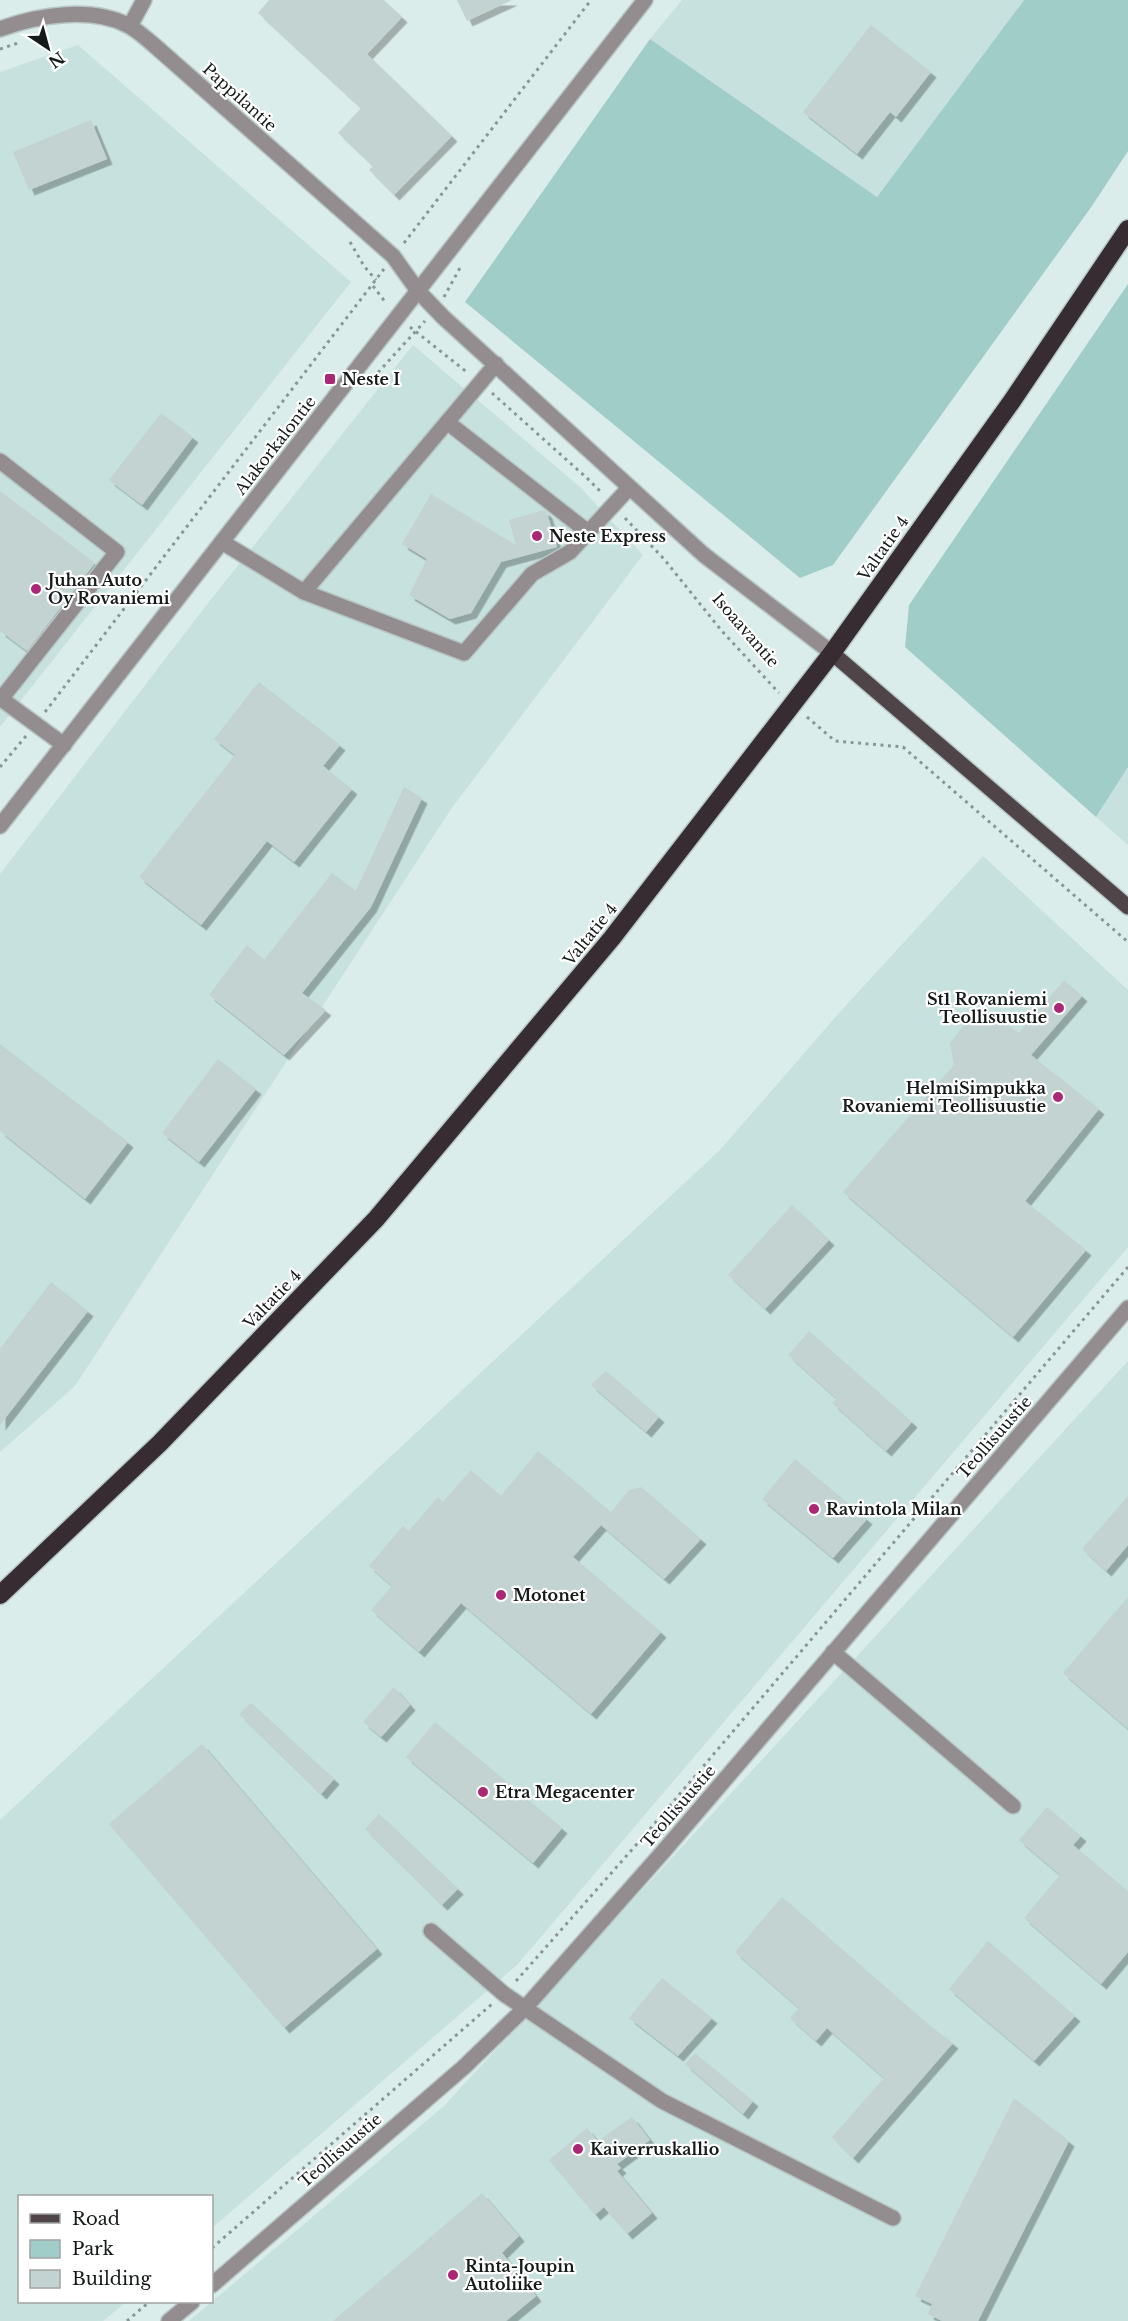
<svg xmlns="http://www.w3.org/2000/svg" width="1128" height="2321" font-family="'Libre Baskerville',serif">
<defs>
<filter id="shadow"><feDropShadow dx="5.5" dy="5.5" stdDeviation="0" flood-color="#0004"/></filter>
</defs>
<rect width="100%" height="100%" fill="#dbedeb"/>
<g fill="#c6e1de">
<path d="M682,0H1024L877,197L650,39Z"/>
<path d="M78,45L351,282L0,727V72Z"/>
<path d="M413,345L580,487L643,555L451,809L75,1386L0,1452V874L205,607Z"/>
<path d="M1128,767V845L1096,817Z"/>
<path d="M983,856L1128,990V1247L517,1965L212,2228V2196H20V2302H126L103,2321H0V1820L720,1150L839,1013Z"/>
<path d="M1128,1361V2321H189L444,2106Z"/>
</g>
<g fill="#a0cdc8">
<path d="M1024,0H1128V151L1092,206L833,565L800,578L465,302L650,39L877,197Z"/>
<path d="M1128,284V767L1096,817L905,647L909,605Z"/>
</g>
<g fill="#c2d3d1" filter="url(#shadow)">
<path d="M269,0H384L402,17L367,54L452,136L394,195L369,170L373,166L338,133L361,108L258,13Z"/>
<path d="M457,0H512L467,21Z"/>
<path d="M871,25L931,72L896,117L890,112L857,154L803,112Z"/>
<path d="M91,120L107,159L29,190L13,152Z"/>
<path d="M161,413L193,437L142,505L109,480Z"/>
<path d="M0,491L95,563L27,651L0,631Z"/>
<path d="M431,494L516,545L509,520L544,510L547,513L557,547L501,562L471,613L450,619L409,595L427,559L402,544Z"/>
<path d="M259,682L340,745L323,766L352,789L294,862L267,841L201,925L139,877L235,755L214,739Z"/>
<path d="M404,787L422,798L371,907L302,993L326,1010L284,1055L209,995L247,945L264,960L332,873L356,891Z"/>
<path d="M1064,980L1082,996L1031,1055L1099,1109L1025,1201L1086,1250L1013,1337L843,1192L954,1065L950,1043L967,1021L993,1015L1019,1033Z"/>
<path d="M0,1044L128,1142L85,1199L0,1131Z"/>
<path d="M218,1059L256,1089L199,1162L162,1133Z"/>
<path d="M792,1205L829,1240L765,1309L728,1275Z"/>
<path d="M51,1282L88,1311L0,1425V1349Z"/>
<path d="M809,1331L912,1422L886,1451L832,1403L837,1399L788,1355Z"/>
<path d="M606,1371L659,1417L646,1432L591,1385Z"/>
<path d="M538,1451L611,1512L629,1490L641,1487L701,1539L664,1579L601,1525L573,1557L661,1632L591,1714L461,1603L419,1652L371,1610L392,1586L369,1566L403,1526L409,1531L438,1497L443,1502L471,1470L501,1496Z"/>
<path d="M795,1459L867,1519L833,1558L762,1499Z"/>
<path d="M1128,1496V1545L1106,1571L1082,1549Z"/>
<path d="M1128,1597V1729L1063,1673Z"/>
<path d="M394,1687L410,1705L381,1737L363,1722Z"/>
<path d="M251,1703L334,1779L321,1794L239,1714Z"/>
<path d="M435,1722L562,1828L533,1863L406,1757Z"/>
<path d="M202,1744L377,1949L284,2028L109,1824Z"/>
<path d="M1047,1807L1081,1836L1073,1845L1128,1891V1952L1101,1984L1024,1918L1060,1875L1019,1840Z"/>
<path d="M379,1814L458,1889L442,1905L365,1829Z"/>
<path d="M782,1897L929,2025L953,2043L853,2158L832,2137L884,2078L827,2028L816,2041L790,2018L799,2008L735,1952Z"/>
<path d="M988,1941L1075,2016L1034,2061L949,1989Z"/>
<path d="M662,1978L712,2018L678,2056L629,2018Z"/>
<path d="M695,2053L753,2101L743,2114L685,2064Z"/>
<path d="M1014,2098L1069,2141L978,2321H942L928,2314L932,2304L915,2296Z"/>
<path d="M632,2117L650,2140L617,2164L621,2168L617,2171L652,2213L627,2234L604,2207L595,2215L549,2160L587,2128L598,2141Z"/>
<path d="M482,2193L519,2236L502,2253L536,2296L506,2321H333Z"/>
</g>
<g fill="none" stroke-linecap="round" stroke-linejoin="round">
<defs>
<g id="minor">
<path d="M130,26L144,0"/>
<path d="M0,29C38,15 92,6 129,26C138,31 147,39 155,46L393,256L418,291L443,317L704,555L832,653"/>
<path d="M447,422L588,532"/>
<path d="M0,461L117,552L1,699"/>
<path d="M222,542L304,592L464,653L532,574L570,552L629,488"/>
<path d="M304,592L496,364"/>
<path d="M0,698L64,745"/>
<path d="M0,826L645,0"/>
<path d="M833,1652L1013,1806"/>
<path d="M431,1931L504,1994L662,2101L893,2218"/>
<path d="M212,2285L464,2067L525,2008L662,1853L1128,1308"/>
<path d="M169,2321L192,2302"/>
</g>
<path id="major" d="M832,653L1128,907"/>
<path id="highway" d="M0,1595L160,1443L376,1219L612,938L832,653L1012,401L1128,229"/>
</defs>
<use href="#minor" stroke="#b7c7c5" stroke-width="18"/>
<use href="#major" stroke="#b7c7c5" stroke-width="18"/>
<use href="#highway" stroke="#b7c7c5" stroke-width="21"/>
<g stroke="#899695" stroke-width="3" stroke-dasharray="3 4.5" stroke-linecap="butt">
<path d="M0,49L21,42"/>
<path d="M350,242L364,266L376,280"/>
<path d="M404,243L591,0"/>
<path d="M373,286L386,303"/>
<path d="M444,297L461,266"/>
<path d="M410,327L468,373"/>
<path d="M373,378L425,321"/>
<path d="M492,393L587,478L602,493"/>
<path d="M625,518L664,559L721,630L779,693"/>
<path d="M45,712L384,269"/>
<path d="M807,717L835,741L903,747L1128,942"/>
<path d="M0,767L26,736"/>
<path d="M516,1981L644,1836L1128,1267"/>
<path d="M212,2248L492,2004"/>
<path d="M127,2321L149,2302"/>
</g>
<use href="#minor" stroke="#948d90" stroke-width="15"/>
<use href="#major" stroke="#4f4549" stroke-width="15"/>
<use href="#highway" stroke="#372c31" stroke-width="18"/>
</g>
<g fill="#aa2875" stroke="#fff" stroke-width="2">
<rect x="324" y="373" width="12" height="12" rx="3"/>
<circle cx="537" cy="536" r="6"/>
<circle cx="36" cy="589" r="6"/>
<circle cx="1059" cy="1008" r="6"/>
<circle cx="1058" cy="1097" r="6"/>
<circle cx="814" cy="1509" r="6"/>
<circle cx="501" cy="1595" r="6"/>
<circle cx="483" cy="1792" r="6"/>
<circle cx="578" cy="2149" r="6"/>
<circle cx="453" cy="2275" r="6"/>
</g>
<g text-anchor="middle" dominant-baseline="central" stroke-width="4.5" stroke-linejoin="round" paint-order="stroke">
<g font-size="16" fill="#151b1a" stroke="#fff">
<text transform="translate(240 97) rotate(42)">Pappilantie</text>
<text transform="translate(275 445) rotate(-52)">Alakorkalontie</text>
<text transform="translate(883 548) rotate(-55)">Valtatie 4</text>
<text transform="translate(746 630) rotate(49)">Isoaavantie</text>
<text transform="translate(590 934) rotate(-51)">Valtatie 4</text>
<text transform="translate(272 1299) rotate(-46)">Valtatie 4</text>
<text transform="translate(994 1437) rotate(-49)">Teollisuustie</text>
<text transform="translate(678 1806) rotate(-49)">Teollisuustie</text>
<text transform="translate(340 2150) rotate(-41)">Teollisuustie</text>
</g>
<g font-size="16" font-weight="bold" fill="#151b1a" stroke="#fff" text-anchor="start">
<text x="342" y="379">Neste I</text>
<text x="549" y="536">Neste Express</text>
<text x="48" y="580">Juhan Auto<tspan x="48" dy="18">Oy Rovaniemi</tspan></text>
<text x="1047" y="999" text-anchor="end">St1 Rovaniemi<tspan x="1047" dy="18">Teollisuustie</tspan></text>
<text x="1046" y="1088" text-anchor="end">HelmiSimpukka<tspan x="1046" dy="18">Rovaniemi Teollisuustie</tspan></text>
<text x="826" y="1509">Ravintola Milan</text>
<text x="513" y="1595">Motonet</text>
<text x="495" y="1792">Etra Megacenter</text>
<text x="590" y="2149">Kaiverruskallio</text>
<text x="465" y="2266">Rinta-Joupin<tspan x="465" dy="18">Autoliike</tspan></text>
</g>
</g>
<rect x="18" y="2195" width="195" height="108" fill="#ffffff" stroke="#a1a4a3" stroke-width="1.5"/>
<rect x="30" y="2214" width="30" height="9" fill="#4f4549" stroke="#a1a4a3" stroke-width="1.5"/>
<text x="72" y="2225" font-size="18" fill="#151b1a">Road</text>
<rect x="30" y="2240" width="30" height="18" fill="#a0cdc8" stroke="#a1a4a3" stroke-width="1.5"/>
<text x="72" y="2255" font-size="18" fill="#151b1a">Park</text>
<rect x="30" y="2270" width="30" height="18" fill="#c2d3d1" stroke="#a1a4a3" stroke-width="1.5"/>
<text x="72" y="2285" font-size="18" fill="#151b1a">Building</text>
<g transform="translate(48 48) rotate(144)" stroke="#ffffff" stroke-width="4.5" paint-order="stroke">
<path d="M0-4.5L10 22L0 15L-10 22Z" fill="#151b1a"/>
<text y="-9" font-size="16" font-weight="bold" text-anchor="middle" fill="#151b1a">N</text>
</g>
</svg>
